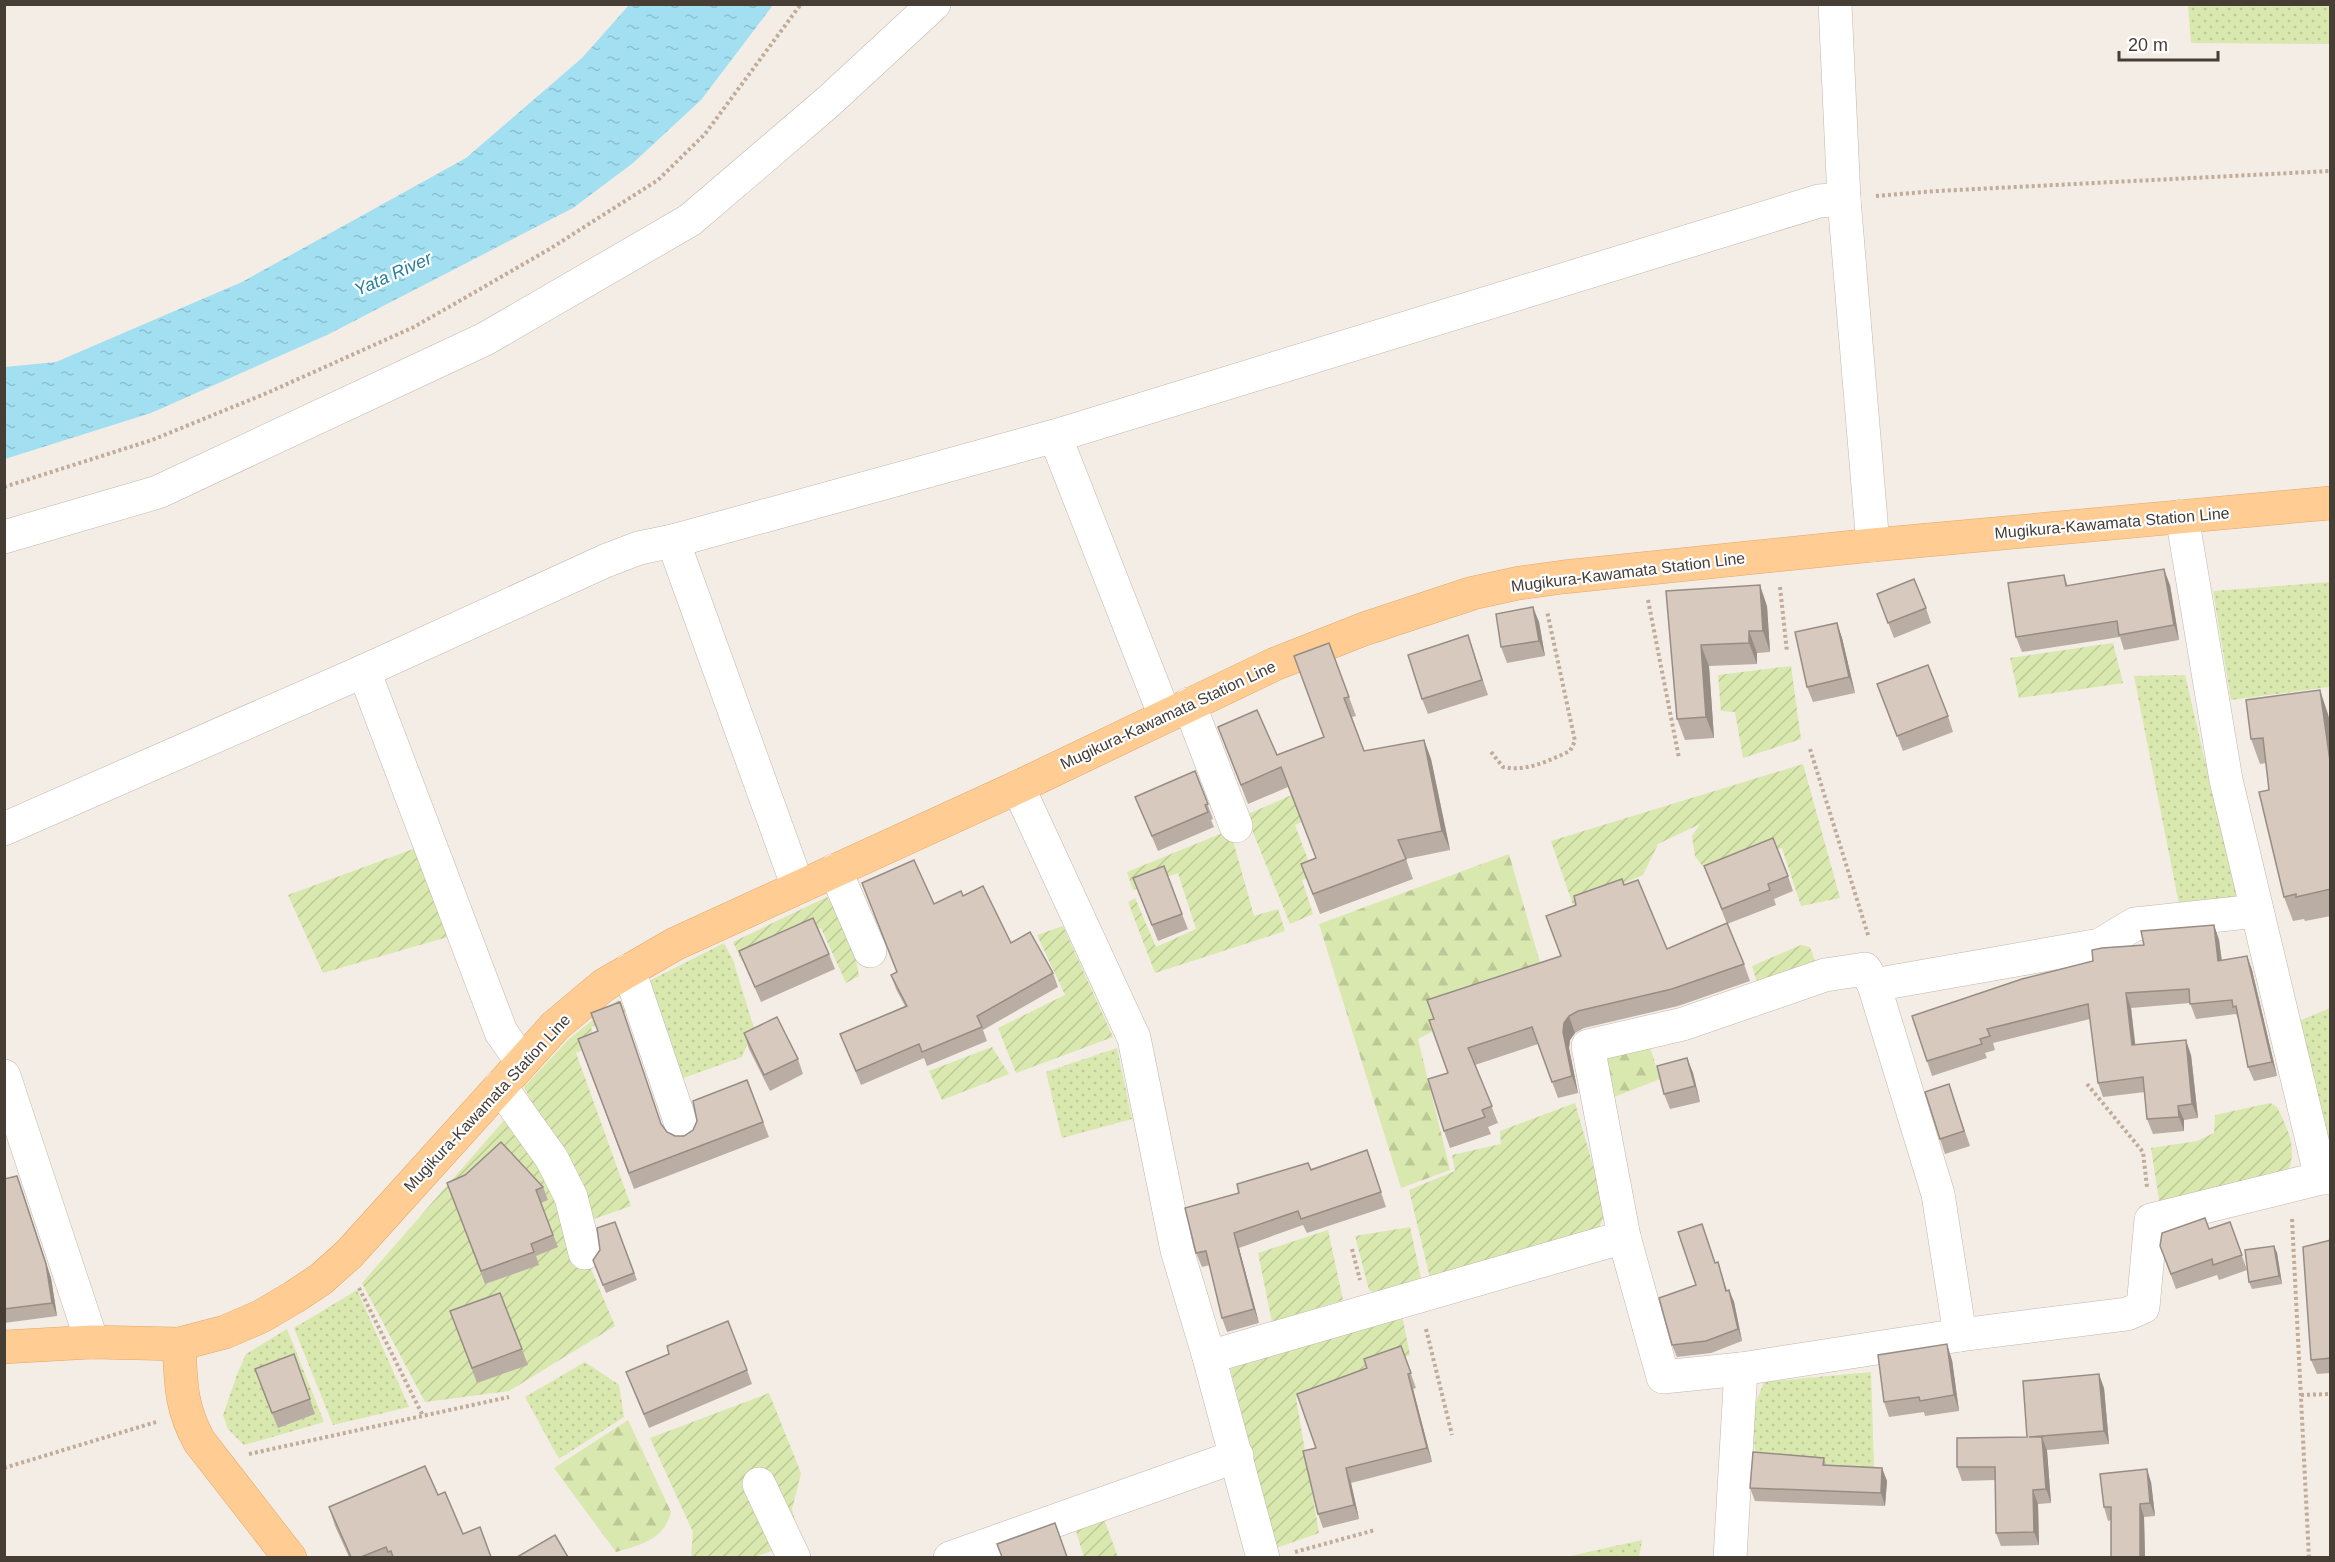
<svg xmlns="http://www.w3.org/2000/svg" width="2335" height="1562" font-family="Helvetica,sans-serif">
<defs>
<pattern id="grass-dots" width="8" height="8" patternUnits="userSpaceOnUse" patternTransform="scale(1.5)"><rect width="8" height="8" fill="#d9e8ae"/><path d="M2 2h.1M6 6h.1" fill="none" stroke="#bcc896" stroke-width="1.8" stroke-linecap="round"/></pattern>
<pattern id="forest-firs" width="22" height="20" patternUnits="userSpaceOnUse" patternTransform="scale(1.5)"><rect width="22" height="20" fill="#d9e8ae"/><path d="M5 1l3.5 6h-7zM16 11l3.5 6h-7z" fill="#bcc896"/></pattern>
<pattern id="garden-furrows" width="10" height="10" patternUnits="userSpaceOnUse" patternTransform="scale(1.5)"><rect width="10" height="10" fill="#d9e8ae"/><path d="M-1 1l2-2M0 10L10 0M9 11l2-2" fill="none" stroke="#bcc896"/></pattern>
<pattern id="water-ripples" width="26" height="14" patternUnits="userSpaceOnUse" patternTransform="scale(1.5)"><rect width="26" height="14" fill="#a1dff1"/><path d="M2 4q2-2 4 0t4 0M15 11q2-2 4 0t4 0" fill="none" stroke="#8cc0cf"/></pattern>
</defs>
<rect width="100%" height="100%" fill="#f3ede6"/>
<g fill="url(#grass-dots)">
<path d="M2188,5H2330V44L2191,43Z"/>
<path d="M2330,582V687L2231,700L2213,591Z"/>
<path d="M2185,675L2237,898L2180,909L2134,676Z"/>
<path d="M724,943L733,960L754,1028L742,1057L678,1080L643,984Z"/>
<path d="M2330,1008V1158L2299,1021Z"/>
<path d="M1117,1048L1132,1119L1062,1138L1046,1072Z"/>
<path d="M357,1290L409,1407L333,1425L294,1328Z"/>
<path d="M287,1329L324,1422L244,1445L228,1429L223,1415L238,1372L246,1354Z"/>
<path d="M585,1362L619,1385L624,1417L559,1459L525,1397Z"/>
<path d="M1871,1372L1874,1468L1756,1462L1752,1412L1764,1382Z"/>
<path d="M1642,1540L1639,1557H1566Z"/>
</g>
<g fill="url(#forest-firs)">
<path d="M1509,854L1543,973L1418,1039L1450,1170L1401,1188L1319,924Z"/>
<path d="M1649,1044L1660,1079L1609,1099L1597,1057Z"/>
<path d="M628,1420L671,1512C664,1540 640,1545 616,1552L554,1468Z"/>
</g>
<g fill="url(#garden-furrows)">
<path d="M2113,643L2123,683L2019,698L2010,658Z"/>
<path d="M1791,666L1801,739L1743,758L1735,712L1721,711L1718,675Z"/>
<path d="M1803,764L1840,898L1801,906L1782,848L1756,854L1726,866L1703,867L1695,856L1692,836L1700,824L1658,844L1643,875L1573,905L1551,841Z"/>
<path d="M1310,787L1320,814L1295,825L1314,876L1302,880L1313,914L1290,924L1246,815Z"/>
<path d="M1230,830L1254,916L1278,909L1285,931L1155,973L1128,902L1135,898L1156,947L1196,929L1178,873L1133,890L1127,872Z"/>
<path d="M416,848L451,936L323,973L288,895Z"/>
<path d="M827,897C844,917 855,950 859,976L846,983L821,928L742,962L733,942Z"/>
<path d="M1063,926L1113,1037L1016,1073L998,1028L1065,995L1037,935Z"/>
<path d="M1801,945L1810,947L1817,967L1758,986L1752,966Z"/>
<path d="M618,1000L628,1011L591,1027L595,1044L576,1053L631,1206L594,1219L524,1087L569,1039Z"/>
<path d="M992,1047L1009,1074L942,1100L929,1071Z"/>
<path d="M1575,1103L1606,1211L1597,1232L1430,1278L1409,1190L1455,1171L1452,1155L1501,1144L1500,1131Z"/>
<path d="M2270,1103L2277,1107C2287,1128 2298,1147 2288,1171L2160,1207L2151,1148L2197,1141L2214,1133L2215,1115Z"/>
<path d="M506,1118L551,1173L615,1326L509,1391L425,1402L362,1283Z"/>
<path d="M1410,1227L1422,1283L1377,1294L1369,1290L1355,1236Z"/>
<path d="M1328,1230L1343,1300L1272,1322L1258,1253Z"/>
<path d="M1402,1315L1410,1355L1296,1398L1319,1533L1276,1548L1230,1368Z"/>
<path d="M769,1393L801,1473L792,1509L800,1541L755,1557H691L693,1532L650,1438Z"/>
<path d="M1104,1519L1118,1557H1084L1075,1528Z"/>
</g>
<path fill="url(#water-ripples)" d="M629,5H773L701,100L633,163L573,208L327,335L151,413L5,459V367L56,362L242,282L466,158L582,58Z"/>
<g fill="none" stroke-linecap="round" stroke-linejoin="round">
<defs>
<g id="minor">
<path d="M1835,4L1844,199L1873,545"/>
<path d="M1055,436L1165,716"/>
<path d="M2182,516L2226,780L2321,1178"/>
<path d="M4,537L158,492L485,339L690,220L828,102L934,4"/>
<path d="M673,541L798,887"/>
<path d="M364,671L501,1032L522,1062"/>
<path d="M1189,704L1236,826"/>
<path d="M1018,787L1134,1038L1177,1250L1209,1357L1263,1558"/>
<path d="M4,829L364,671L605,561L639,548L673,541L1055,436L1819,201L1844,199"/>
<path d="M835,870L870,951"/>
<path d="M629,970L684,1133"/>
<path d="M4,1076L92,1342"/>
<path d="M500,1086L552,1159L571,1197L585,1253"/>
<path d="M1624,1237L1588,1046L1683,1024L1825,975L1865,969L1874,985"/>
<path d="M1960,1335L1938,1194L1874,985L2100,945L2135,924L2257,911"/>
<path d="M1209,1357L1624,1237L1663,1377L1741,1369L1960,1335L2127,1314L2143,1307L2151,1220L2321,1178H2330"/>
<path d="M759,1484L794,1558"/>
<path d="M950,1558L1237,1456"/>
<path d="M1730,1558L1741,1369"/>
</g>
<g id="major">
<path d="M179,1344C181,1382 180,1406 199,1441L290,1558"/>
<path d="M4,1347L92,1342L179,1344L225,1332L262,1316L294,1297L321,1279L349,1254L555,1026L604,985L675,944L1018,787L1275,664L1364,629L1473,593L1519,583L1563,577L1873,545L2330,503"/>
</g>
</defs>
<use href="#minor" stroke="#c2b6ac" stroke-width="34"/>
<use href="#major" stroke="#e5a662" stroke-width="34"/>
<g stroke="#c1ac9a" stroke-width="4" stroke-dasharray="3 3" stroke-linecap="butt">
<path d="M1876,196L1937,191L2330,171"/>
<path d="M4,487L152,440L267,393L414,327L548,250L658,180L705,134L801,4"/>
<path d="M1780,587L1787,652"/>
<path d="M1648,600L1679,758"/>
<path d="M1810,749L1869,938"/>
<path d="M1491,752L1503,767C1526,772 1548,761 1570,751L1575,741L1547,611"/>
<path d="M2087,1084L2143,1152L2147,1187"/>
<path d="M2292,1219L2309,1558"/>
<path d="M1352,1249L1360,1280"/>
<path d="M359,1288L423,1416"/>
<path d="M1426,1329L1452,1435"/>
<path d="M2301,1395L2330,1394"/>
<path d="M249,1454L509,1397"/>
<path d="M4,1468L156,1422"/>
<path d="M1295,1552L1375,1530"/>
</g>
<use href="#minor" stroke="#fff" stroke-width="33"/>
<use href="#major" stroke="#ffcd94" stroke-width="33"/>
</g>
<g fill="#baada3">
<path d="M2064,575L2068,586L2170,585L2179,640L2124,650L2120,637L2022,652L2016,637Z"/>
<path d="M1666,591L1767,606L1770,652L1757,653V664L1709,666L1714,738L1685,740L1677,719Z"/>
<path d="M1877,594L1926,608L1931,623L1894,638Z"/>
<path d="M1539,622L1545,656L1507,663L1501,647Z"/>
<path d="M1837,623L1842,638L1855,693L1813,702L1807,687Z"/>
<path d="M1468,635L1488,695L1428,714L1422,699Z"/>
<path d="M1329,643L1356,716L1352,717L1364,751L1424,740L1431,759L1450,850L1406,859L1413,879L1320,914L1301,864L1316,858L1288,787L1248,804L1218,727L1277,755L1324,737Z"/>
<path d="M1877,684L1948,716L1953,732L1903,751Z"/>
<path d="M2328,714L2331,729V916L2305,921L2304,919L2293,921L2284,897L2266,763L2260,764L2251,739Z"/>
<path d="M1195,771L1213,819L1211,820L1214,827L1158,851L1135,797Z"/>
<path d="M1704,866L1788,876L1793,891L1774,899L1776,905L1727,924Z"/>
<path d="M1624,885L1667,949L1744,964L1750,981L1678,1006L1584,1028L1575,1033L1570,1040L1569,1048L1578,1093L1558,1098L1538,1044L1475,1065L1498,1123L1488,1127L1491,1134L1450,1148L1444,1131L1448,1073L1434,1019L1561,956L1576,905Z"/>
<path d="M1139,893L1182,914L1188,929L1158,941Z"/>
<path d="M963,896L1011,943L1053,973L1058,987L983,1030L987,1041L927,1066L924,1058L861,1085L840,1034L905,1006L896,989L891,975L897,972L934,904Z"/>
<path d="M2214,925L2219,940L2222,960L2247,956L2252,970L2277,1076L2254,1081L2248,1067L2239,1021L2236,1014L2196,1019L2190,1003L2131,1008L2135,1045L2191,1055L2198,1118L2184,1120V1131L2153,1134L2147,1119L2145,1092L2103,1097L2098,1083L2090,1019L1993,1043L1995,1050L1985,1053L1987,1058L1932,1076L1927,1061L2093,961L2144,945Z"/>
<path d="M739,951L829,954L835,969L761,1002L745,966Z"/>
<path d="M744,1033L798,1059L803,1074L770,1091L749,1049Z"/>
<path d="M578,1039L661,1125L667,1132L675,1136H684L693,1130L747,1080L769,1137L634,1189Z"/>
<path d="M1687,1058L1693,1073L1700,1102L1670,1109L1664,1094Z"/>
<path d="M1949,1084L1970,1146L1945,1154L1940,1139Z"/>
<path d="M1367,1150L1386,1207L1307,1233L1303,1225L1239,1248L1259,1323L1227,1332L1222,1318L1210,1265L1202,1267L1196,1253L1239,1193Z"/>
<path d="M4,1179L22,1190L51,1278L57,1316L4,1323Z"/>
<path d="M447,1183L543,1187L548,1200L541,1203L558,1247L536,1256L539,1265L485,1284Z"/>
<path d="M615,1222L637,1280L606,1293L593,1260L600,1250Z"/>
<path d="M2230,1222L2247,1270L2219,1280L2217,1275L2176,1289L2160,1246Z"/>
<path d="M2331,1240V1373L2317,1374L2311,1360Z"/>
<path d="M2274,1246L2277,1253L2282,1284L2252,1289L2249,1282Z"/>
<path d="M1718,1262L1727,1290H1729L1734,1302L1742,1341L1711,1353L1677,1357L1672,1345L1696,1285L1715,1263Z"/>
<path d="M500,1293L528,1365L477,1383L450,1311Z"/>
<path d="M1401,1346L1416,1388L1413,1389L1432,1462L1351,1483L1359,1519L1323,1528L1318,1514L1316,1448L1367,1368Z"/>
<path d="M294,1354L315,1414L278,1428L260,1384Z"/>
<path d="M1952,1360L1959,1411L1925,1416L1924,1412L1889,1417L1884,1402Z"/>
<path d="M747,1370L752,1384L649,1428L626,1372Z"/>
<path d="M2104,1388L2109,1444L2047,1450L2051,1503L2038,1504L2039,1545L2001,1546L1996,1533V1480L1962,1481L1957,1467L2027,1437Z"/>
<path d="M1824,1458L1826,1465L1882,1468L1887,1481L1885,1506L1755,1501L1750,1488Z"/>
<path d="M2151,1482L2155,1516L2144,1517L2145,1557H2111V1520L2108,1521L2104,1507Z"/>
<path d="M438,1495L463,1534L491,1557H349L335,1526L329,1507Z"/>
</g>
<g fill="#978d85">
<path d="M2164,569L2170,585L2179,640L2174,625Z"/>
<path d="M1760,585L1767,606L1770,652L1763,631Z"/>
<path d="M1533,607L1539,622L1545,656L1539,641Z"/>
<path d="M1837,623L1842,638L1855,693L1849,677Z"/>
<path d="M1749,631L1757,653V664L1749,643Z"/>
<path d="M1701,645L1709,666L1714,738L1706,717Z"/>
<path d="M2320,690L2328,714L2331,729V768Z"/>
<path d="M1424,740L1431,759L1450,850L1442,831Z"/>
<path d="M2214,925L2219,940L2223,975L2218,961Z"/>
<path d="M2247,956L2252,970L2277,1076L2272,1062Z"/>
<path d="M2126,993L2131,1008L2137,1059L2132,1045Z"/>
<path d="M1569,1016L1575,1033L1570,1040L1569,1048L1578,1093L1572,1076L1563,1032L1564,1023Z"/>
<path d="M2186,1040L2191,1055L2198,1118L2192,1104Z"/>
<path d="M1687,1058L1693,1073L1700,1102L1695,1086Z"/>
<path d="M2178,1106L2184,1120V1131L2179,1117Z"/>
<path d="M22,1190L51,1278L57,1316L52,1303Z"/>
<path d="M1234,1233L1239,1248L1259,1323L1254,1309Z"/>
<path d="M2274,1246L2277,1253L2282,1284L2279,1276Z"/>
<path d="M1729,1290L1734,1302L1742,1341L1738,1329Z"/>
<path d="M1947,1344L1952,1360L1959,1411L1954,1395Z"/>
<path d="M1408,1374L1413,1389L1432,1462L1427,1448Z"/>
<path d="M2099,1374L2104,1388L2109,1444L2104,1431Z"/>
<path d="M2042,1437L2047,1451L2051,1503L2046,1489Z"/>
<path d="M1346,1468L1351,1483L1359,1519L1354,1505Z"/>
<path d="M1882,1468L1887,1481L1885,1506L1881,1493Z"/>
<path d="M2147,1469L2151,1482L2155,1516L2150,1503Z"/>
<path d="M2033,1490L2038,1504L2039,1545L2034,1532Z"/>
<path d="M2140,1504L2144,1517L2145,1557H2140Z"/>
</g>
<g fill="#d8c9be" stroke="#978d85" stroke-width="1.5">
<path d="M2164,569L2174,625L2119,635L2117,621L2016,637L2008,583L2064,575L2066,586Z"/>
<path d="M1914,579L1926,608L1888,623L1877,594Z"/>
<path d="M1760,585L1763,631H1749V643L1701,645L1706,717L1677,719L1666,591Z"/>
<path d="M1533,607L1539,641L1501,647L1496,614Z"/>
<path d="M1837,623L1849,677L1807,687L1795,632Z"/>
<path d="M1468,635L1482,680L1422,699L1408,655Z"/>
<path d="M1329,643L1349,697L1344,698L1364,751L1424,740L1442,831L1398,840L1406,859L1313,894L1301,864L1316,858L1281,767L1241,785L1218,727L1257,710L1277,755L1324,737L1294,656Z"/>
<path d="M1928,665L1948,716L1897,736L1877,684Z"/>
<path d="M2320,690L2331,768V889L2296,897V894L2284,897L2259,792L2269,790L2263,738L2251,739L2246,700Z"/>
<path d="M1195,771L1208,804L1205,805L1208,812L1152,836L1135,797Z"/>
<path d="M1773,838L1788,876L1768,884L1770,890L1722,909L1704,866Z"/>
<path d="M914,860L934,904L961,891L963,896L983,886L1011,943L1030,932L1053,973L977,1016L982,1027L922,1052L919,1044L856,1071L840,1034L907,1006L891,975L897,972L862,883Z"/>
<path d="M1164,866L1182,914L1152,925L1133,878Z"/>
<path d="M1622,879L1624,885L1638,880L1667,949L1727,923L1744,964L1672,989L1578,1011L1569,1016L1564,1023L1563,1032L1572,1076L1552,1082L1532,1027L1468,1048L1492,1106L1482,1110L1485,1117L1444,1131L1428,1079L1448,1073L1429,1020L1434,1019L1427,1000L1561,956L1546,916L1576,905L1574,896Z"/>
<path d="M813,918L829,954L755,987L739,951Z"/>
<path d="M2214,925L2218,961L2247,956L2272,1062L2248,1067L2236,1006L2233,1007L2232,1000L2190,1004L2189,989L2126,993L2132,1045L2186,1040L2192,1104L2178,1106L2179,1117L2147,1119L2143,1077L2098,1083L2088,1004L1987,1029L1990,1036L1980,1039L1982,1044L1927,1061L1912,1016L2022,979L2093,961L2092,950L2102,948L2144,945L2141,931Z"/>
<path d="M620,1002L661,1124L667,1132L675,1136H684L693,1130L697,1121L693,1101L747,1080L763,1122L629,1173L578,1039L598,1031L591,1013Z"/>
<path d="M777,1017L798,1059L764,1075L744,1033Z"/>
<path d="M1687,1058L1695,1086L1664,1094L1657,1066Z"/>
<path d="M1949,1084L1964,1131L1940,1139L1925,1092Z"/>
<path d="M501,1142L543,1187L536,1190L553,1235L531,1244L534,1252L481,1271L447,1183L465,1175Z"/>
<path d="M1367,1150L1381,1192L1301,1219L1298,1211L1234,1233L1254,1309L1222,1318L1206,1251L1196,1253L1185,1208L1239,1193L1237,1184L1308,1163L1311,1170Z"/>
<path d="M17,1176L46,1264L52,1303L4,1309V1179Z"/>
<path d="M2205,1218L2209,1229L2230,1222L2242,1255L2213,1265L2212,1259L2171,1274L2160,1246L2162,1233Z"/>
<path d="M615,1222L634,1273L603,1285L593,1260L600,1250L597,1228Z"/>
<path d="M1702,1224L1715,1263L1718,1262L1726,1291L1729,1290L1738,1329L1706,1341L1672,1345L1659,1298L1696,1285L1678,1232Z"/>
<path d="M2331,1240V1358L2311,1360L2303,1247Z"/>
<path d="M2274,1246L2279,1276L2249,1282L2245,1250Z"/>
<path d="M500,1293L522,1349L472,1368L450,1311Z"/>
<path d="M728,1321L747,1370L644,1414L626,1372L669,1354L667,1346Z"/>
<path d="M1947,1344L1954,1395L1920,1401L1919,1397L1884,1402L1878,1355Z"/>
<path d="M1401,1346L1411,1373L1408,1374L1427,1448L1346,1468L1354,1505L1318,1514L1303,1451L1316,1448L1297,1394L1367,1368L1364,1359Z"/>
<path d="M294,1354L310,1399L272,1413L255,1369Z"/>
<path d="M2099,1374L2104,1431L2029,1437H2042L2046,1489L2033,1490L2034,1532L1996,1533L1995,1467H1957V1438L2027,1437L2023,1381Z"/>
<path d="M1753,1452L1824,1458L1823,1465L1882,1468L1881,1493L1750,1488Z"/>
<path d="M425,1466L438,1495L445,1492L463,1534L480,1527L491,1557H393L391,1551L388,1552L386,1547L361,1557H351L329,1507Z"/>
<path d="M2147,1469L2150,1503L2140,1504V1557H2111V1507H2104L2100,1474Z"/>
<path d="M1055,1523L1067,1557H1002L997,1544Z"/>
<path d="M555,1535L568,1557H517Z"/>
</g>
<g text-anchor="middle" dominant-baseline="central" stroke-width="4.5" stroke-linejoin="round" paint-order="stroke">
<g font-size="16" fill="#463d35" stroke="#fff">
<text transform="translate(2112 523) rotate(-5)">Mugikura-Kawamata Station Line</text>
<text transform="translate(1628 572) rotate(-7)">Mugikura-Kawamata Station Line</text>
<text transform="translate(1168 715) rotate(-25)">Mugikura-Kawamata Station Line</text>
<text transform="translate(487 1103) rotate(-47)">Mugikura-Kawamata Station Line</text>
</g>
<g font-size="18" font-style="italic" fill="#29809c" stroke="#fff">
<text transform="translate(393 274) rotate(-24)">Yata River</text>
</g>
</g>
<rect width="2335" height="1562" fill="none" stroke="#463d35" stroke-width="12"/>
<path d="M2119 51v9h99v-9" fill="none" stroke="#463d35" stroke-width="3"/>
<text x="2128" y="51" font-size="18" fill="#463d35" stroke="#ffffff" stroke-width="4.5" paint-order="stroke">20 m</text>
</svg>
